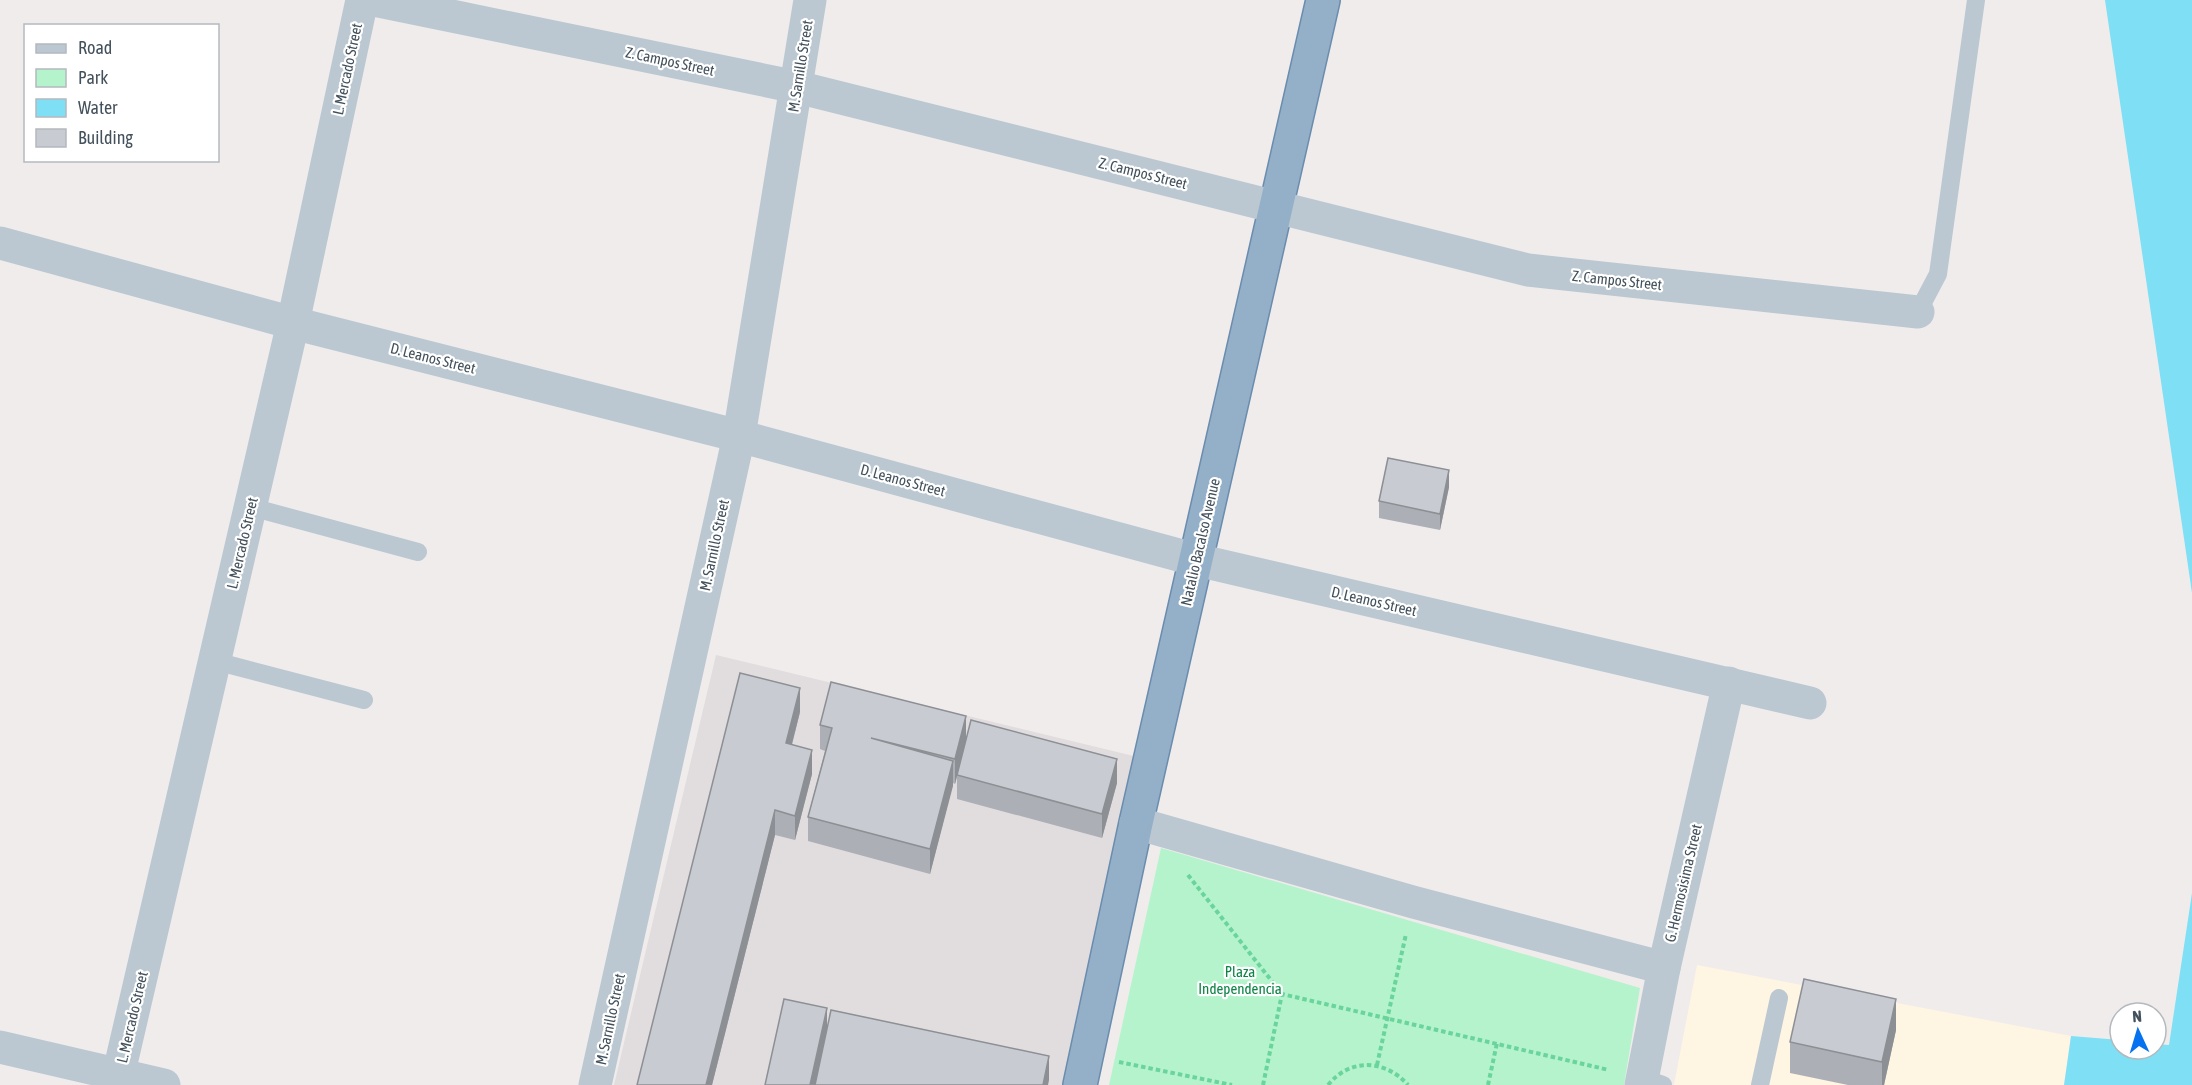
<svg xmlns="http://www.w3.org/2000/svg" width="2192" height="1085" font-family="'Asap Condensed',sans-serif">
<rect width="100%" height="100%" fill="#f0ecec"/>
<path fill="#fef5e3" d="M1697,965L2071,1036L2064,1085H1674Z"/>
<path fill="#e1ddde" d="M716,655L1142,758L1065,1085H614Z"/>
<path fill="#b5f3cc" d="M1161,848L1640,988L1624,1085H1109Z"/>
<g fill="#7edff5">
<path d="M2105,0H2192V593Z"/>
<path d="M2192,893V1085H2064L2071,1036L2120,1040V1049H2156V1044L2169,1045Z"/>
</g>
<g fill="none" stroke-linecap="round" stroke-linejoin="round">
<defs>
<path id="trunk" d="M1080,1085L1136,823L1323,0"/>
</defs>
<use href="#trunk" stroke="#6a8cad" stroke-width="36"/>
<g stroke="#6ad49d" stroke-width="4" stroke-dasharray="4.5 3" stroke-linecap="butt">
<path d="M1188,875L1282,994L1609,1070"/>
<path d="M1119,1062L1232,1085"/>
<path d="M1377,1065L1406,934"/>
<path d="M1263,1085L1282,994"/>
<path d="M1328,1085C1350,1058 1385,1059 1408,1085"/>
<path d="M1488,1085L1497,1043"/>
</g>
<g stroke="#bbc8d1" stroke-width="18">
<path d="M1918,312L1938,274L1976,0"/>
<path d="M251,507L418,552"/>
<path d="M215,661L364,700"/>
<path d="M1643,1078L1663,1085"/>
<path d="M1760,1085L1779,998"/>
</g>
<g stroke="#bbc8d1" stroke-width="33">
<path d="M374,0L797,87L1528,270L1918,312"/>
<path d="M0,243L293,323L739,436L1197,560L1810,703"/>
<path d="M1136,823L1413,902L1664,968"/>
<path d="M0,1047L164,1085"/>
<path d="M116,1085L293,323L362,0"/>
<path d="M595,1085L739,436L810,0"/>
<path d="M1641,1085L1664,968L1729,683"/>
</g>
<use href="#trunk" stroke="#94afc8" stroke-width="33"/>
</g>
<g fill="#acafb5">
<path d="M1449,487L1440,530L1379,518V501Z"/>
<path d="M800,712L792,745L812,774L795,840L775,835L712,1085H637Z"/>
<path d="M820,725L966,740L1117,783L1102,838L957,799V777L955,784L953,783L930,874L808,841V817L825,751L820,749Z"/>
<path d="M1896,1030L1884,1085H1848L1790,1073V1042Z"/>
</g>
<g fill="#8c8f93">
<path d="M1449,470V487L1440,530V514Z"/>
<path d="M800,688V712L786,767V743Z"/>
<path d="M966,716V740L955,784V759Z"/>
<path d="M812,750V774L795,840V816Z"/>
<path d="M1117,759V783L1102,838V814Z"/>
<path d="M953,761V786L930,874V849Z"/>
<path d="M775,810V835L712,1085H706Z"/>
<path d="M1896,999V1030L1884,1085H1882V1062Z"/>
<path d="M827,1008V1032L815,1085H810Z"/>
<path d="M1049,1056V1080L1048,1085H1043Z"/>
</g>
<g fill="#c8ccd2" stroke="#8c8f93" stroke-width="1.5">
<path d="M1388,458L1449,470L1440,514L1379,501Z"/>
<path d="M740,673L800,688L786,743L812,750L795,816L775,810L706,1085H637Z"/>
<path d="M831,682L966,716L955,759L871,738L953,761L930,849L808,817L832,728L820,725Z"/>
<path d="M971,720L1117,759L1102,814L957,775Z"/>
<path d="M1804,979L1896,999L1882,1062L1790,1042Z"/>
<path d="M784,999L827,1008L810,1085H765Z"/>
<path d="M831,1010L1049,1056L1043,1085H815Z"/>
</g>
<g text-anchor="middle" dominant-baseline="central" stroke-width="4.5" stroke-linejoin="round" paint-order="stroke">
<g font-size="15" fill="#43515c" stroke="#fff">
<text transform="translate(670 61) rotate(12)">Z. Campos Street</text>
<text transform="translate(800 66) rotate(-81)">M. Sarnillo Street</text>
<text transform="translate(347 69) rotate(-78)">L. Mercado Street</text>
<text transform="translate(1143 173) rotate(14)">Z. Campos Street</text>
<text transform="translate(1617 280) rotate(6)">Z. Campos Street</text>
<text transform="translate(433 358) rotate(14)">D. Leanos Street</text>
<text transform="translate(903 480) rotate(15)">D. Leanos Street</text>
<text transform="translate(1200 542) rotate(-77)">Natalio Bacalso Avenue</text>
<text transform="translate(242 543) rotate(-77)">L. Mercado Street</text>
<text transform="translate(714 545) rotate(-78)">M. Sarnillo Street</text>
<text transform="translate(1374 601) rotate(13)">D. Leanos Street</text>
<text transform="translate(1683 883) rotate(-77)">G. Hermosisima Street</text>
<text transform="translate(132 1017) rotate(-77)">L. Mercado Street</text>
<text transform="translate(610 1019) rotate(-78)">M. Sarnillo Street</text>
</g>
<g font-size="15" fill="#0d8446" stroke="#fff">
<text x="1240" y="971">Plaza<tspan x="1240" dy="17">Independencia</tspan></text>
</g>
</g>
<rect x="24" y="24" width="195" height="138" fill="#ffffff" stroke="#b4b9be" stroke-width="1.5"/>
<rect x="36" y="44" width="30" height="9" fill="#bbc8d1" stroke="#b4b9be" stroke-width="1.5"/>
<text x="78" y="54" font-size="18" fill="#43515c">Road</text>
<rect x="36" y="69" width="30" height="18" fill="#b5f3cc" stroke="#b4b9be" stroke-width="1.5"/>
<text x="78" y="84" font-size="18" fill="#43515c">Park</text>
<rect x="36" y="99" width="30" height="18" fill="#7edff5" stroke="#b4b9be" stroke-width="1.5"/>
<text x="78" y="114" font-size="18" fill="#43515c">Water</text>
<rect x="36" y="129" width="30" height="18" fill="#c8ccd2" stroke="#b4b9be" stroke-width="1.5"/>
<text x="78" y="144" font-size="18" fill="#43515c">Building</text>
<g transform="translate(2138 1031) rotate(356)"><circle r="28" fill="#ffffff" stroke="#b4b9be" stroke-width="1.5"/>
<path d="M0-4.5L10 22L0 15L-10 22Z" fill="#0772f0"/>
<text y="-9" font-size="16" font-weight="bold" text-anchor="middle" fill="#43515c">N</text>
</g>
</svg>
